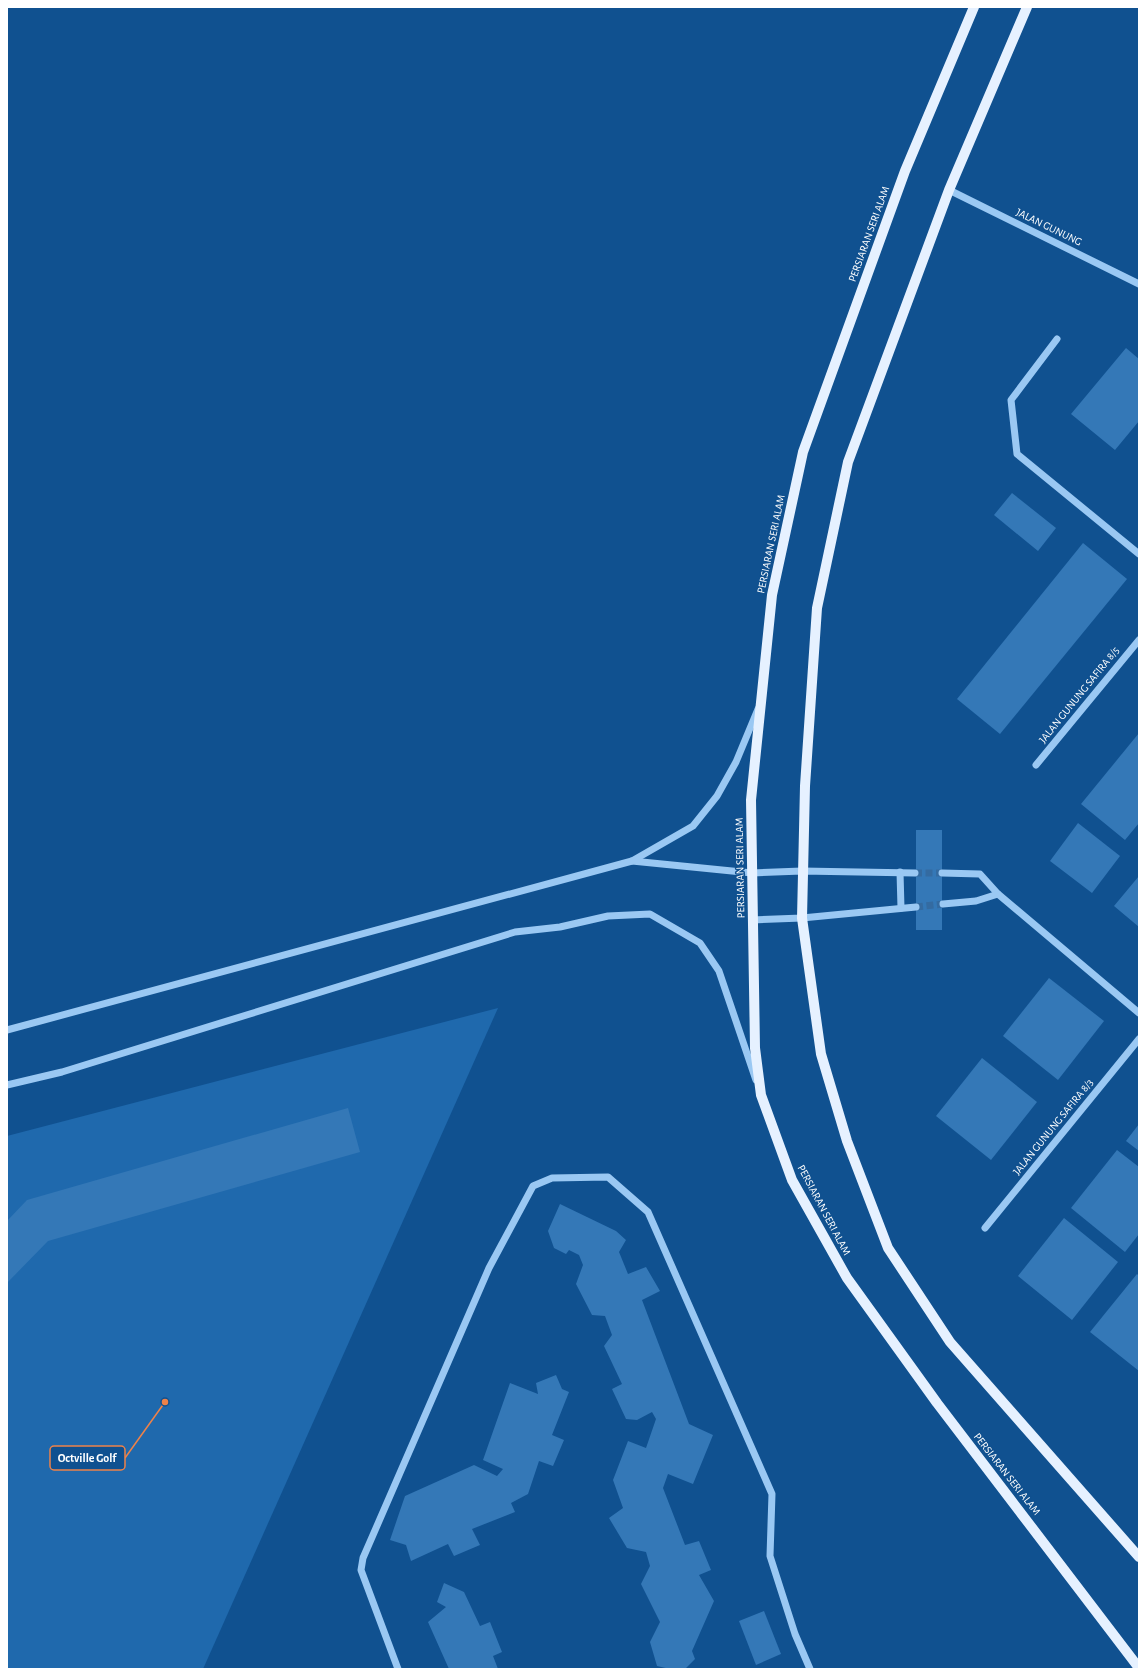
<svg xmlns="http://www.w3.org/2000/svg" width="1146" height="1676" font-family="'Alegreya Sans',sans-serif">
<rect width="100%" height="100%" fill="#105190"/>
<path fill="#1f69ad" d="M498,1008L203,1669H7V1136Z"/>
<g fill="#3478b7">
<path d="M1126,348L1139,359V421L1115,450L1071,414Z"/>
<path d="M1012,493L1056,528L1038,551L994,515Z"/>
<path d="M1083,543L1127,579L1000,734L957,699Z"/>
<path d="M1139,733V823L1125,840L1081,804Z"/>
<path d="M1078,823L1120,856L1092,893L1050,861Z"/>
<rect x="916" y="830" width="26" height="100"/>
<path d="M1139,876V927L1114,906Z"/>
<path d="M1049,978L1104,1021L1058,1080L1003,1036Z"/>
<path d="M982,1058L1037,1102L991,1160L936,1116Z"/>
<path d="M348,1108L360,1152L48,1241L7,1283V1221L27,1200Z"/>
<path d="M1139,1124V1151L1126,1141Z"/>
<path d="M1117,1150L1139,1167V1234L1125,1252L1071,1208Z"/>
<path d="M560,1204L616,1231L626,1240L619,1252L628,1274L646,1267L660,1291L642,1300L689,1424L713,1435L693,1484L668,1474L663,1488L685,1545L699,1541L711,1570L699,1575L714,1601L692,1651L695,1659L685,1669H670L657,1666L650,1642L660,1622L641,1584L650,1566L646,1552L627,1548L609,1518L623,1508L613,1480L628,1441L646,1448L656,1419L652,1412L637,1420L626,1419L612,1389L622,1384L604,1346L612,1335L605,1316L592,1315L576,1284L583,1265L579,1255L569,1250L566,1254L554,1248L548,1231Z"/>
<path d="M1064,1218L1118,1262L1072,1320L1018,1276Z"/>
<path d="M1137,1274L1139,1276V1371L1090,1332Z"/>
<path d="M556,1375L562,1389L569,1392L552,1435L564,1440L553,1466L539,1461L528,1494L511,1503L515,1512L472,1529L480,1545L454,1556L448,1544L411,1561L406,1545L390,1540L405,1496L474,1465L497,1476L503,1469L483,1460L510,1383L538,1394L536,1383Z"/>
<path d="M444,1583L464,1592L480,1626L490,1622L502,1652L493,1656L498,1669H449L428,1622L446,1607L437,1602Z"/>
<path d="M764,1611L781,1654L756,1665L739,1621Z"/>
</g>
<g fill="none" stroke-linecap="round" stroke-linejoin="round">
<g stroke="#346ba1" stroke-width="7" stroke-dasharray="7 3.5" stroke-linecap="butt">
<path d="M915,873H942"/>
<path d="M916,907L943,904"/>
</g>
<g stroke="#9ac8f3" stroke-width="7">
<path d="M949,190L1139,284"/>
<path d="M1057,339L1011,400L1017,454L1139,554"/>
<path d="M1036,765L1139,640"/>
<path d="M632,861L752,873L802,871L915,873"/>
<path d="M900,872L901,908"/>
<path d="M942,873L980,874L998,894L1139,1013"/>
<path d="M943,904L976,901L998,894"/>
<path d="M752,920L802,918L916,907"/>
<path d="M7,1030L632,861L693,826L717,796L736,762L758,709"/>
<path d="M7,1085L62,1072L515,932L560,927L608,916L650,914L700,943L719,971L756,1080"/>
<path d="M985,1228L1139,1039"/>
<path d="M398,1669L361,1570L363,1558L489,1268L533,1186L552,1178L608,1177L648,1212L772,1494L770,1556L795,1634L810,1669"/>
</g>
<g stroke="#e6f1ff" stroke-width="10">
<path d="M974,7L905,171L803,452L772,595L751,800L755,1048L761,1095L792,1180L847,1278L937,1403L1139,1668"/>
<path d="M1027,7L949,190L848,462L817,608L805,786L802,918L821,1054L847,1141L888,1248L950,1342L1139,1557"/>
</g>
</g>
<g text-anchor="middle" dominant-baseline="central" stroke-width="3" stroke-linejoin="round" paint-order="stroke">
<g font-size="11" fill="#fff" stroke="#105190">
<text transform="translate(1049 227) rotate(26)">JALAN GUNUNG</text>
<text transform="translate(869 234) rotate(-70)">PERSIARAN SERI ALAM</text>
<text transform="translate(771 544) rotate(-78)">PERSIARAN SERI ALAM</text>
<text transform="translate(1079 695) rotate(-51)">JALAN GUNUNG SAFIRA 8/5</text>
<text transform="translate(740 868) rotate(-91)">PERSIARAN SERI ALAM</text>
<text transform="translate(1053 1127) rotate(-51)">JALAN GUNUNG SAFIRA 8/3</text>
<text transform="translate(824 1210) rotate(62)">PERSIARAN SERI ALAM</text>
<text transform="translate(1007 1474) rotate(52)">PERSIARAN SERI ALAM</text>
</g>
</g>
<path fill="none" stroke="#ee8249" stroke-width="1.5" d="M165 1402L125 1458"/>
<circle fill="#ee8249" stroke="#105190" stroke-width="1.5" cx="165" cy="1402" r="4"/>
<rect fill="#105190" stroke="#ee8249" stroke-width="1.5" x="50" y="1446" width="75" height="24" rx="4"/>
<g font-size="12" text-anchor="middle" font-weight="bold" fill="#fff">
<text x="87" y="1462">Octville Golf</text>
</g>
<rect width="1146" height="1676" fill="none" stroke="#ffffff" stroke-width="16"/>
</svg>
